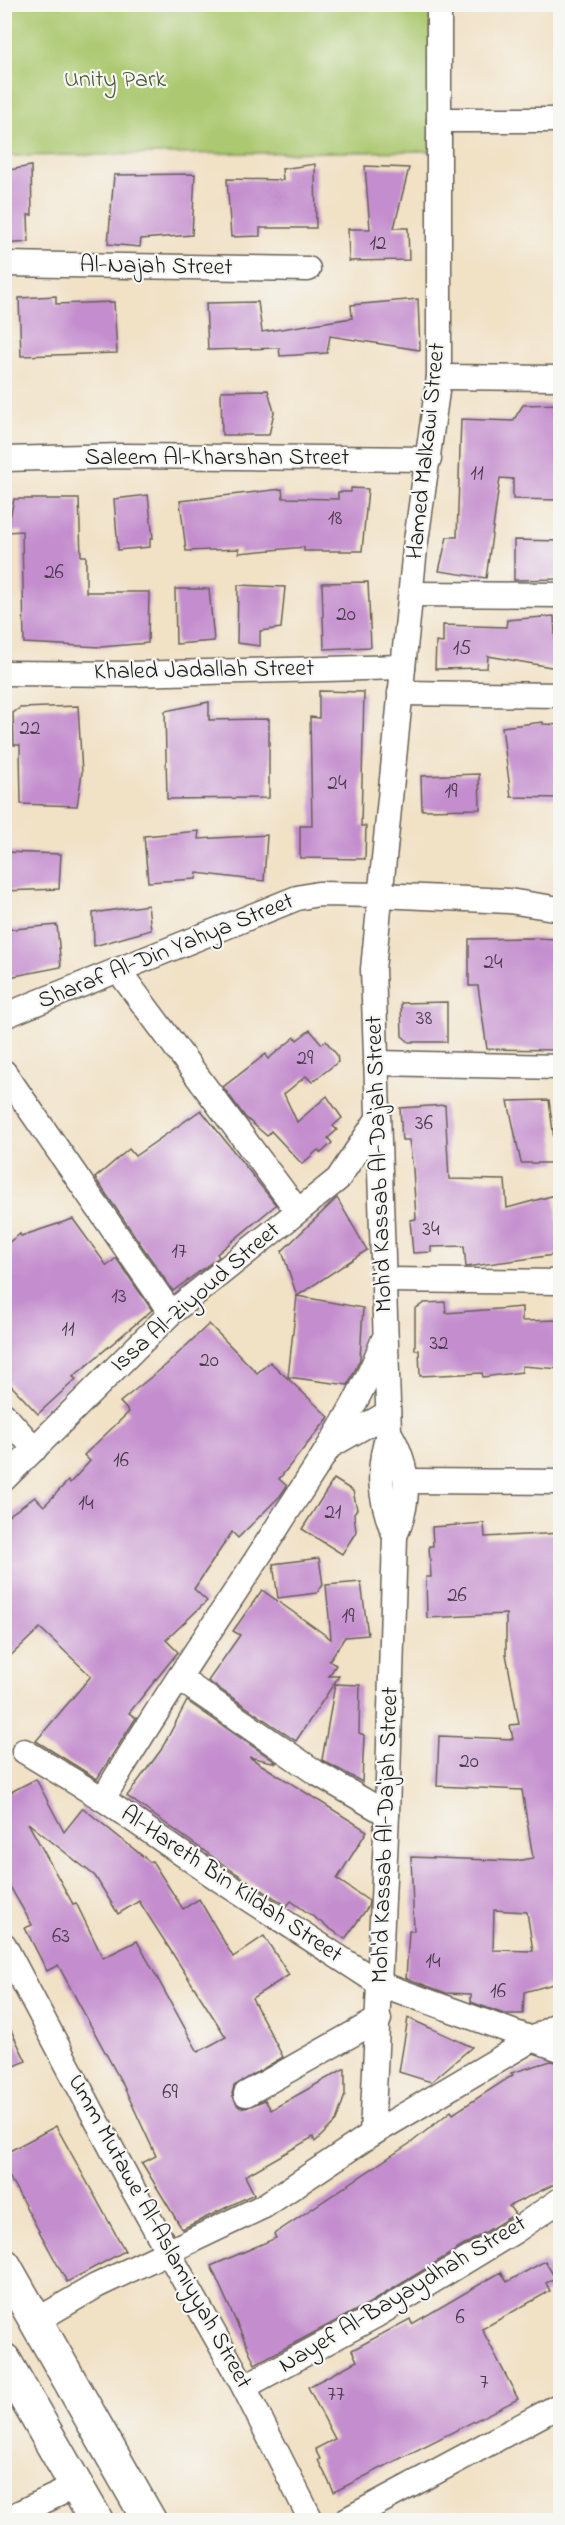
<svg xmlns="http://www.w3.org/2000/svg" width="565" height="2525" font-family="'Indie Flower',sans-serif">
<rect width="100%" height="100%" fill="#f6f6f2"/>
<filter id="ink" filterUnits="userSpaceOnUse"><feTurbulence type="fractalNoise" baseFrequency=".0167" numOctaves="2"/><feDisplacementMap in="SourceGraphic" scale="12" xChannelSelector="R" yChannelSelector="G"/><feConvolveMatrix kernelMatrix="1 2 1 2 8 2 1 2 1" color-interpolation-filters="sRGB"/></filter>
<filter id="wash" filterUnits="userSpaceOnUse"><feTurbulence type="fractalNoise" baseFrequency=".008" numOctaves="4" result="noise"/><feDisplacementMap in="SourceGraphic" scale="24" xChannelSelector="R" yChannelSelector="G"/><feGaussianBlur stdDeviation="1.35" result="paint"/><feColorMatrix in="noise" values="0 0 0 0 0 0 0 0 0 0 0 0 0 0 0 0 0 1.4 0 .05"/><feComposite in="paint" operator="in"/></filter>
<g filter="url(#wash)">
<rect width="100%" height="100%" fill="#f1e1c5"/>
<path fill="#acc971" stroke="#647246" stroke-width="1.5" d="M4,5H431V151L5,156Z"/>
<g id="blocks">
<g fill="#c48ece" fill-rule="evenodd">
<path d="M315,164L316,228H260V236L231,237L227,179L283,180L282,169Z"/>
<path d="M31,166L32,215H28L29,242L4,244V171Z"/>
<path d="M365,166L409,168L394,228H408L409,260L349,261L348,229H370Z"/>
<path d="M195,174L192,235L141,239L140,247L108,244L114,175Z"/>
<path d="M56,296V304L114,302L117,353L21,356L19,298Z"/>
<path d="M418,299L420,350L330,336L327,353L280,356L279,348L208,350L206,303L258,302L262,332L352,318L351,305Z"/>
<path d="M268,390L274,412L269,435H222L221,391Z"/>
<path d="M561,404V500L513,499V479L500,478L486,578L439,571L447,537H457L461,419L513,421L523,405Z"/>
<path d="M351,488L368,489L362,551H304V547L239,553V549L186,551L180,501L282,489L283,498L338,499V492H351Z"/>
<path d="M148,495L153,538H150V547L118,550L114,499Z"/>
<path d="M14,499H79L81,556H86V592H149L148,643L101,647L24,643L22,531L7,532Z"/>
<path d="M514,540L561,541V579L514,580Z"/>
<path d="M368,582L371,647L324,649L322,583Z"/>
<path d="M238,585L285,587L281,628L260,631V646L237,643Z"/>
<path d="M175,589H209L214,641L176,644Z"/>
<path d="M554,616L557,668L488,656L487,668L435,669L436,642L443,643V625L506,627L507,620Z"/>
<path d="M319,691L364,692L361,826H366L365,859L300,858V826H312L310,717L319,718Z"/>
<path d="M209,702V720L269,719V798L167,799L165,711Z"/>
<path d="M78,706L82,773L77,806L21,804L20,745H14L13,713L20,708Z"/>
<path d="M543,722V724L561,725V798L511,797L502,727Z"/>
<path d="M479,774L480,809L422,810L421,776Z"/>
<path d="M199,831L198,839L267,835L264,881L197,873L196,879L148,882L144,836Z"/>
<path d="M4,852L61,854L59,889L4,891Z"/>
<path d="M148,905L151,930L94,946L93,913Z"/>
<path d="M57,925L61,967L4,978V930Z"/>
<path d="M527,938L561,939V1050L487,1049L478,986H469V939Z"/>
<path d="M447,1002V1042H409L402,1036L401,1003Z"/>
<path d="M310,1030L322,1044L326,1041L337,1055L338,1062L312,1082L306,1076L284,1094L297,1122L327,1096L342,1118L333,1126L337,1130L328,1138L332,1143L321,1153L318,1150L302,1164L271,1131L267,1136L245,1117L223,1087L266,1054L268,1059L295,1037L297,1040Z"/>
<path d="M549,1100L557,1163H521L508,1101Z"/>
<path d="M445,1105L449,1179L505,1180L507,1208L555,1195L561,1254L466,1267L464,1246L431,1247V1252L413,1253L410,1220L416,1219L413,1169L409,1140H402L400,1108Z"/>
<path d="M201,1110L276,1205L217,1254L219,1257L173,1291L95,1178L129,1149L135,1156Z"/>
<path d="M337,1198L367,1250L297,1296L282,1251Z"/>
<path d="M73,1219L107,1266L116,1258L152,1310L73,1377L76,1379L38,1414L4,1378V1246L20,1234L21,1236Z"/>
<path d="M297,1296L363,1308L360,1359L348,1385L288,1377Z"/>
<path d="M445,1302L446,1313L522,1307V1321L561,1320V1369L522,1366V1372L483,1377L482,1373L420,1376L419,1350H415V1309L424,1303Z"/>
<path d="M209,1324L257,1373L270,1362L329,1417L279,1479L287,1486L280,1496L238,1538L232,1532L194,1589L207,1601L166,1640L178,1652L129,1713L136,1718L97,1779L36,1741L91,1676L40,1628L4,1662V1519L35,1497L44,1506L68,1481L70,1483L90,1461L84,1455L129,1412L120,1402L166,1365Z"/>
<path d="M334,1479L353,1491L357,1509L354,1513L356,1532L342,1554L302,1529Z"/>
<path d="M484,1523L485,1537L561,1533V1982L524,1992L523,2014H504L471,2002V1994L446,1993L406,1978L409,1931H414L411,1857L516,1861L533,1858L522,1790L437,1786L439,1736L513,1739L510,1725L519,1724L506,1654V1614L427,1618L426,1577H431L429,1546H433L432,1527ZM494,1910L527,1912L533,1951L493,1950Z"/>
<path d="M319,1558L323,1585L317,1593L278,1598L273,1564Z"/>
<path d="M361,1582L368,1635L345,1637L329,1661L336,1665L329,1676H339L296,1741L208,1681L240,1635L233,1631L262,1590L331,1639L326,1585Z"/>
<path d="M335,1684L360,1685L359,1733L364,1735L362,1782L322,1760Z"/>
<path d="M187,1701L277,1763L249,1757L367,1831L337,1879L369,1901L368,1907L345,1939L291,1901L287,1906L234,1872L127,1796L161,1750Z"/>
<path d="M36,1779L64,1832L83,1808L150,1862L152,1861L183,1909L199,1899L233,1957L264,1936L289,1975L252,1998L283,2057L234,2086L232,2094L238,2106L246,2108L265,2100L271,2110L345,2068V2095L336,2121L315,2142L313,2137L245,2176L254,2194L182,2229L142,2163L156,2156L124,2087L58,1965L47,1971L25,1928L32,1925L4,1876V1780L11,1792ZM28,1823L95,1876L118,1914L139,1901L226,2037L198,2052L137,1941L103,1958L76,1903L73,1904Z"/>
<path d="M4,2016L26,2061L4,2071Z"/>
<path d="M408,2018L472,2047L431,2082L399,2072Z"/>
<path d="M551,2061L561,2063V2181L509,2206L515,2214L368,2304L255,2364L211,2266L276,2238L274,2234L412,2142L451,2111L453,2114L513,2075L511,2073Z"/>
<path d="M56,2126L125,2251L67,2282L4,2167V2154Z"/>
<path d="M545,2261L555,2278L546,2283L550,2291L482,2329L518,2399L334,2492L318,2460L320,2459L315,2449L335,2439L308,2387L357,2361L352,2350L410,2319L412,2324L501,2272L507,2282Z"/>
</g>
</g>
</g>
<g filter="url(#ink)">
<use href="#blocks" fill-opacity="0" stroke="#676157" stroke-width="1.5"/>
<g fill="none" stroke-linecap="round" stroke-linejoin="round">
<defs>
<g id="minor">
<path d="M439,120H560"/>
<path d="M4,264L308,269"/>
<path d="M439,377L560,378"/>
<path d="M4,459L123,456L429,459"/>
<path d="M412,594L560,595"/>
<path d="M4,673L130,674L403,667"/>
<path d="M400,693L560,695"/>
<path d="M118,970L297,1210"/>
<path d="M4,1016L297,898L318,894L380,895L509,901L560,909"/>
<path d="M376,1063L560,1067"/>
<path d="M4,1072L171,1313"/>
<path d="M386,1280L560,1282"/>
<path d="M4,1415L35,1449"/>
<path d="M330,1446L388,1413"/>
<path d="M4,1479L171,1313L338,1179L377,1120"/>
<path d="M407,1481L560,1482"/>
<path d="M395,1536C380,1501 376,1469 389,1432L373,969L415,548L439,377V4"/>
<path d="M180,1679L315,1772L387,1814"/>
<path d="M24,1751L103,1799L220,1880L380,1984L560,2049"/>
<path d="M103,1799C160,1702 225,1610 285,1515C321,1460 360,1403 383,1341"/>
<path d="M4,1945L134,2191L244,2387L311,2520"/>
<path d="M246,2094L379,2019"/>
<path d="M372,2134L387,1814L395,1536C411,1500 410,1466 389,1432"/>
<path d="M34,2322L96,2286L264,2206L372,2134L560,2023"/>
<path d="M244,2387L375,2316L515,2231L560,2200"/>
<path d="M4,2520L76,2486"/>
<path d="M346,2520L560,2405"/>
</g>
<g id="highway">
<path d="M4,2265L149,2520"/>
<path d="M4,2360L96,2520"/>
</g>
</defs>
<use href="#minor" stroke="#676157" stroke-width="27"/>
<use href="#highway" stroke="#676157" stroke-width="36"/>
<use href="#minor" stroke="#fff" stroke-width="24"/>
<use href="#highway" stroke="#fff" stroke-width="33"/>
</g>
</g>
<g text-anchor="middle" dominant-baseline="central" stroke-width="4.5" stroke-linejoin="round" paint-order="stroke">
<g font-size="21" fill="#463848">
<text x="378" y="244">12</text>
<text x="477" y="474">11</text>
<text x="335" y="519">18</text>
<text x="54" y="573">26</text>
<text x="346" y="615">20</text>
<text x="462" y="649">15</text>
<text x="30" y="729">22</text>
<text x="337" y="784">24</text>
<text x="451" y="792">19</text>
<text x="493" y="963">24</text>
<text x="424" y="1019">38</text>
<text x="305" y="1059">29</text>
<text x="424" y="1124">36</text>
<text x="431" y="1230">34</text>
<text x="179" y="1252">17</text>
<text x="119" y="1297">13</text>
<text x="68" y="1330">11</text>
<text x="439" y="1344">32</text>
<text x="209" y="1361">20</text>
<text x="121" y="1461">16</text>
<text x="86" y="1504">14</text>
<text x="333" y="1513">21</text>
<text x="457" y="1596">26</text>
<text x="348" y="1617">19</text>
<text x="469" y="1762">20</text>
<text x="61" y="1937">63</text>
<text x="433" y="1962">14</text>
<text x="498" y="1992">16</text>
<text x="170" y="2093">69</text>
<text x="460" y="2318">6</text>
<text x="484" y="2383">7</text>
<text x="336" y="2395">77</text>
</g>
<g font-size="24" fill="#4e593a" stroke="#f6f6f2">
<text x="115" y="80">Unity Park</text>
</g>
<g font-size="24" fill="#1c1c1c" stroke="#f6f6f2">
<text transform="translate(156 267) rotate(1)">Al-Najah Street</text>
<text transform="translate(427 451) rotate(-84)">Hamed Malkawi Street</text>
<text x="217" y="458">Saleem Al-Kharshan Street</text>
<text transform="translate(204 671) rotate(-1)">Khaled Jadallah Street</text>
<text transform="translate(166 952) rotate(-22)">Sharaf Al-Din Yahya Street</text>
<text transform="translate(380 1164) rotate(-92)">Moh'd Kassab Al-Da'jah Street</text>
<text transform="translate(196 1298) rotate(-41)">Issa Al-Ziyoud Street</text>
<text transform="translate(386 1835) rotate(-88)">Moh'd Kassab Al-Da'jah Street</text>
<text transform="translate(231 1885) rotate(34)">Al-Hareth Bin Kildah Street</text>
<text transform="translate(159 2232) rotate(61)">Umm Mutawe' Al-Aslamiyyah Street</text>
<text transform="translate(403 2295) rotate(-31)">Nayef Al-Bayaydhah Street</text>
</g>
</g>
<rect width="565" height="2525" fill="none" stroke="#f6f6f2" stroke-width="24"/>
</svg>
